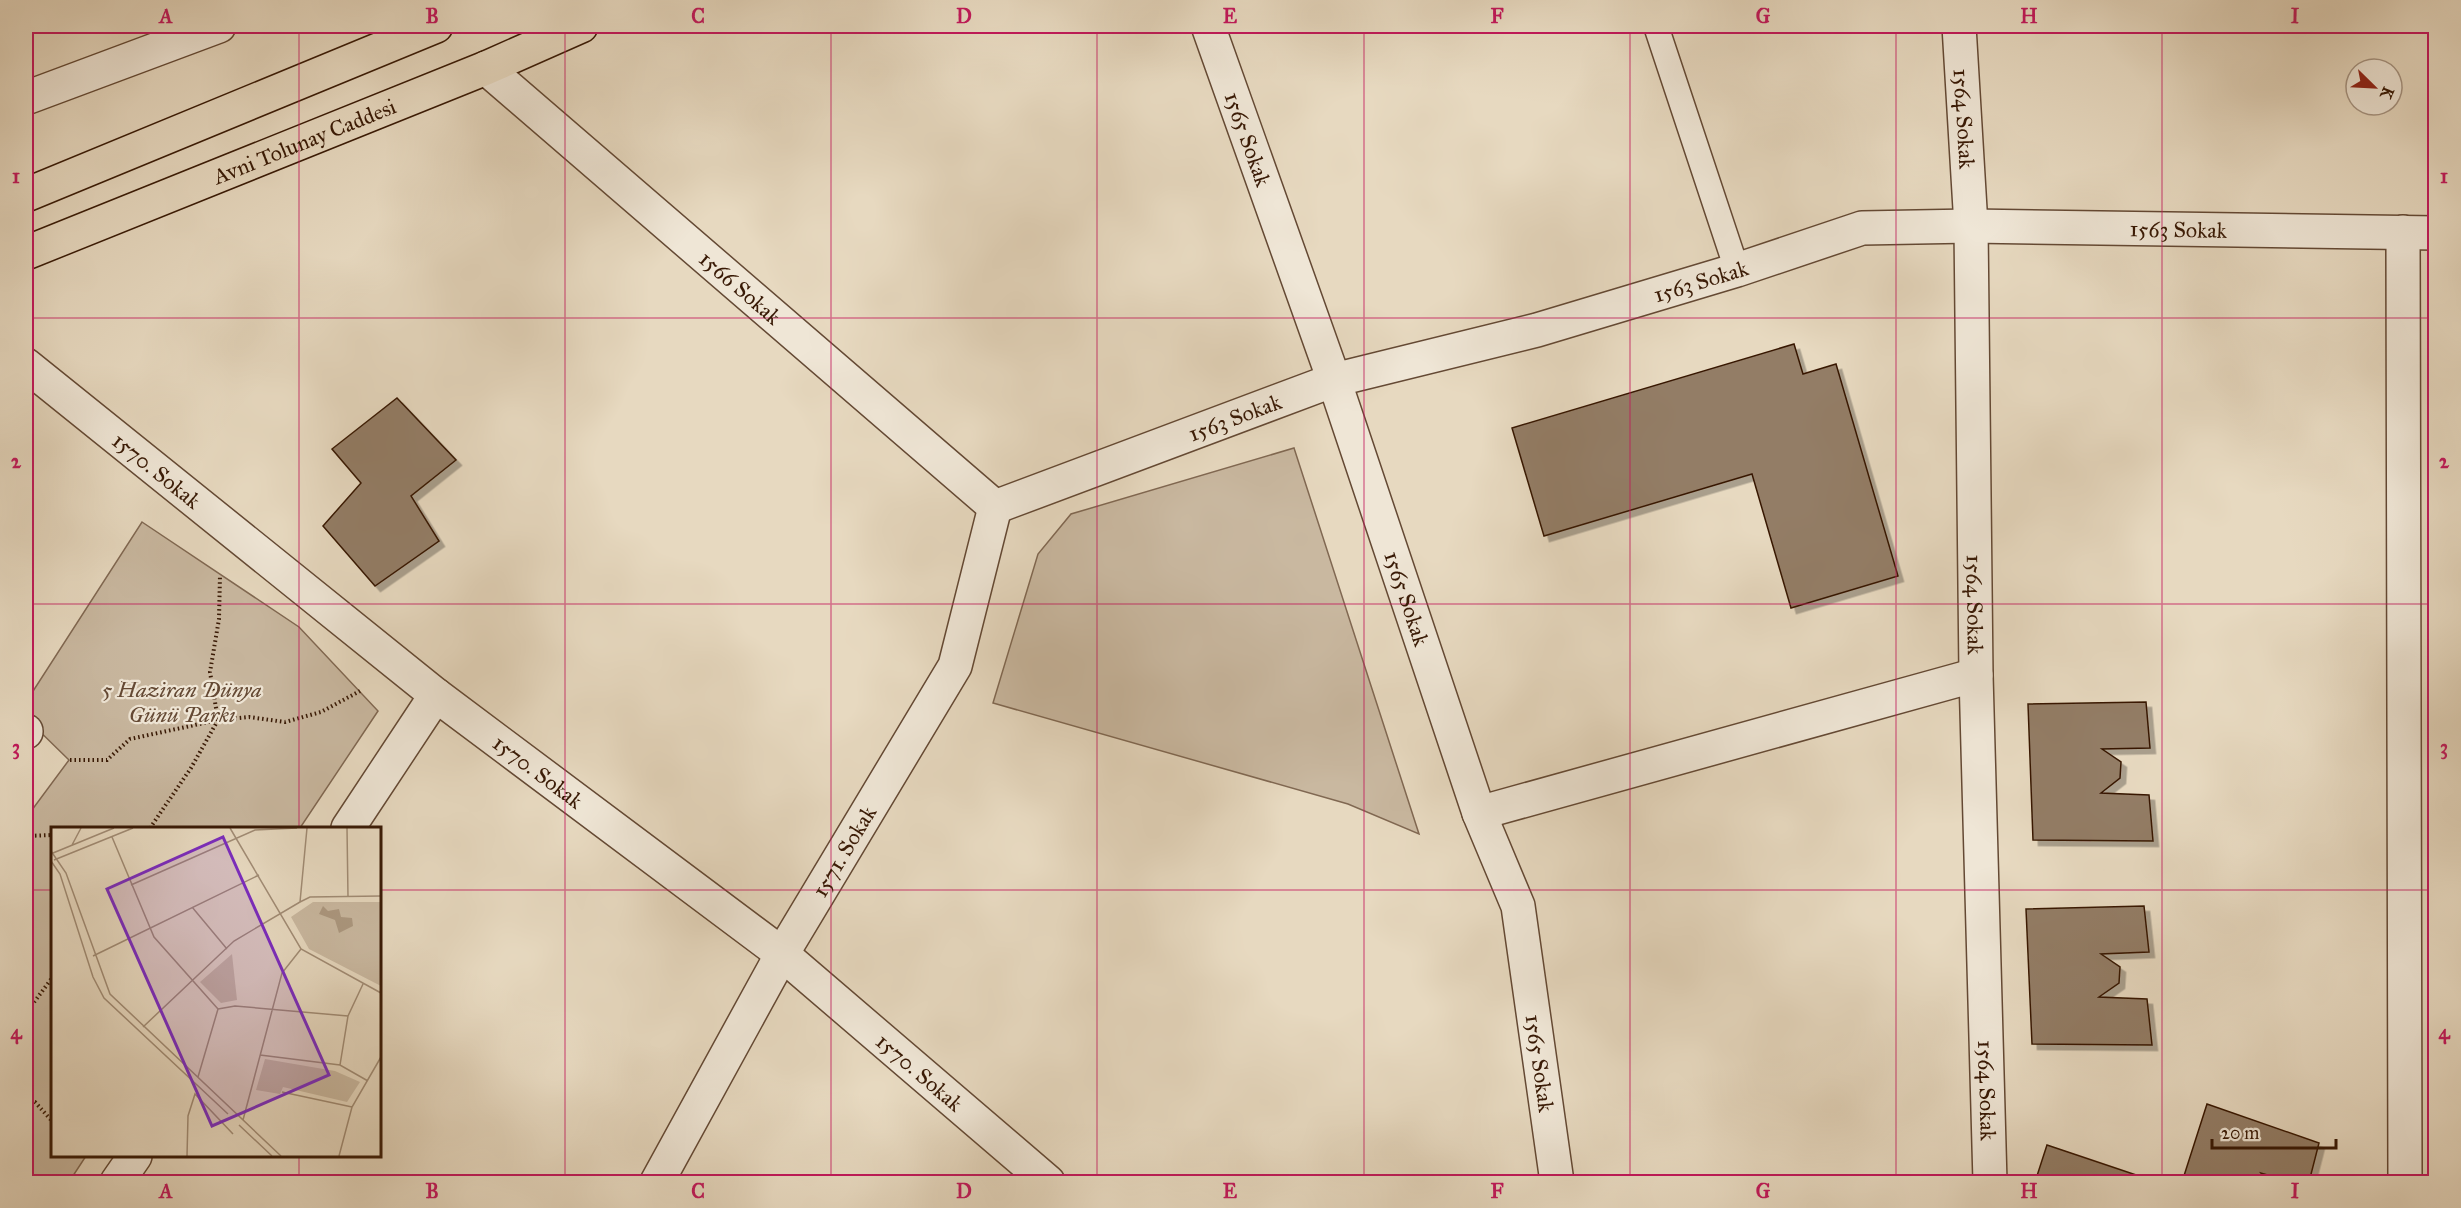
<svg xmlns="http://www.w3.org/2000/svg" width="2461" height="1208" font-family="'IM FELL Great Primer',serif">
<defs>
<filter id="shadow"><feDropShadow dx="5.5" dy="5.5" stdDeviation="0" flood-color="#0004"/></filter>
</defs>
<rect width="100%" height="100%" fill="#e7d9c0"/>
<filter id="stains"><feTurbulence type="fractalNoise" baseFrequency=".00333" numOctaves="4"/><feColorMatrix values="0 0 0 0 .2 0 0 0 0 .09 0 0 0 0 .02 0 0 0 .5 -.17"/></filter>
<radialGradient id="worn" r=".72"><stop offset=".6" stop-color="#630" stop-opacity="0"/><stop offset="1" stop-color="#630" stop-opacity=".3"/></radialGradient>
<g fill="#c9b8a0" stroke="#806852" stroke-width="1.5">
<path d="M1294,448L1419,834L1348,804L993,703L1038,554L1071,514Z"/>
<path d="M142,522L299,627L378,711L300,828H52V1156H86L69,1182H26V818L69,760L26,718V702Z"/>
</g>
<g fill="#937d66" stroke="#381905" stroke-width="1.5" filter="url(#shadow)">
<path d="M1794,344L1803,374L1836,364L1898,576L1791,608L1752,474L1544,536L1512,428Z"/>
<path d="M397,398L456,460L411,496L439,541L375,586L323,526L361,483L332,449Z"/>
<path d="M2146,702L2150,748L2102,749L2121,762L2120,778L2101,793L2149,795L2153,841L2033,840L2028,704Z"/>
<path d="M2144,906L2149,952L2101,954L2120,967L2119,983L2099,997L2147,999L2152,1045L2032,1044L2026,909Z"/>
<path d="M2207,1104L2319,1143L2309,1182H2292L2261,1173L2268,1182H2182Z"/>
<path d="M2047,1145L2157,1182H2035Z"/>
</g>
<g fill="none" stroke-linecap="round" stroke-linejoin="round">
<defs>
<path id="lane" d="M1656,26L1737,270"/>
<g id="street">
<path id="s1" d="M1208,26L1334,380L1479,813L1518,906L1557,1182"/>
<path id="s2" d="M1959,26L1971,226L1976,675L1990,1182"/>
<path id="s3" d="M486,68L995,507"/>
<path d="M26,98L219,26"/>
<path d="M2403,232L2405,1182"/>
<path id="s4" d="M26,365L436,695L782,954L1048,1182"/>
<path id="s5" d="M995,507L1334,380L1537,330L1737,270L1862,228L1971,226L2436,233"/>
<path d="M26,732V731"/>
<path d="M1479,813L1976,675"/>
<path d="M348,828L436,695"/>
<path d="M117,1182L135,1156"/>
<path id="s6" d="M657,1182L782,954L955,666L995,507"/>
</g>
<g id="primary">
<path d="M26,195L436,26"/>
<path id="s7" d="M26,253L486,68L581,26"/>
</g>
</defs>
<use href="#lane" stroke="#644934" stroke-width="27"/>
<use href="#street" stroke="#644934" stroke-width="36"/>
<use href="#primary" stroke="#381905" stroke-width="36"/>
<g stroke="#381905" stroke-width="4" stroke-dasharray="1.5 3" stroke-linecap="butt">
<path d="M70,760H107L130,739L218,720L249,717L285,722L321,712L360,691"/>
<path d="M150,828L191,768L218,720L210,672L219,619L220,575"/>
<path d="M26,836L52,835"/>
<path d="M26,1013L52,978"/>
<path d="M26,1100L35,1102L52,1121"/>
</g>
<use href="#lane" stroke="#efe6d6" stroke-width="24"/>
<use href="#street" stroke="#efe6d6" stroke-width="33"/>
<use href="#primary" stroke="#e7d9c0" stroke-width="33"/>
</g>
<path fill="none" stroke="#c2185b" stroke-width="1.5" stroke-opacity="0.55" d="M299,26V828M565,26V1182M831,26V1182M1097,26V1182M1364,26V1182M1630,26V1182M1896,26V1182M2162,26V1182M26,318H2436M26,604H2436M26,890H52M380,890H2436M299,1156V1182"/>
<g text-anchor="middle" dominant-baseline="central" stroke-width="4.5" stroke-linejoin="round" paint-order="stroke">
<g font-size="22" fill="#381905" stroke="#efe6d6">
<text stroke="none"><textPath href="#s2" startOffset="93">1564 Sokak</textPath></text>
<text stroke="none"><textPath href="#s1" startOffset="120">1565 Sokak</textPath></text>
<text stroke="none"><textPath href="#s7" startOffset="300">Avni Tolunay Caddesi</textPath></text>
<text stroke="none"><textPath href="#s5" startOffset="1228">1563 Sokak</textPath></text>
<text stroke="none"><textPath href="#s5" startOffset="742">1563 Sokak</textPath></text>
<text stroke="none"><textPath href="#s3" startOffset="336">1566 Sokak</textPath></text>
<text stroke="none"><textPath href="#s5" startOffset="256">1563 Sokak</textPath></text>
<text stroke="none"><textPath href="#s4" startOffset="168">1570. Sokak</textPath></text>
<text stroke="none"><textPath href="#s1" startOffset="606">1565 Sokak</textPath></text>
<text stroke="none"><textPath href="#s2" startOffset="579">1564 Sokak</textPath></text>
<text stroke="none"><textPath href="#s4" startOffset="654">1570. Sokak</textPath></text>
<text stroke="none"><textPath href="#s6" startOffset="380">1571. Sokak</textPath></text>
<text stroke="none"><textPath href="#s1" startOffset="1092">1565 Sokak</textPath></text>
<text stroke="none"><textPath href="#s4" startOffset="1140">1570. Sokak</textPath></text>
<text stroke="none"><textPath href="#s2" startOffset="1065">1564 Sokak</textPath></text>
</g>
<g font-size="22" font-style="italic" fill="#644934" stroke="#efe6d6">
<text x="182" y="689">5 Haziran Dünya<tspan x="182" dy="25">Günü Parkı</tspan></text>
</g>
</g>
<g transform="translate(51 827)">
<rect width="330" height="330" fill="#e7d9c0"/>
<path d="M262,75H330V159L258,122L240,90ZM181,127L186,173L170,176L149,155ZM214,232L284,244L309,255L296,275L232,260L229,267L205,263Z" fill="#c9b8a0"/>
<path d="M272,79L277,84L288,82L290,90L301,91L302,99L288,106L284,93L268,87Z" fill="#ac9880"/>
<path fill="none" stroke="#a18c75" stroke-width="1.5" d="M179,1L250,122L330,166M296,1L297,70M61,10L103,110L167,182M21,18L30,1M0,24L15,46L59,167L230,329M2,26L63,1M3,33L82,1M0,34L9,47L42,150L53,171L177,287M80,58L204,3L246,1M249,75L256,1M141,80L176,122M42,129L208,48M167,182L184,179L297,189M92,200L183,114L249,75L259,70L330,69M209,228L289,238L317,254M289,238L297,189L312,157M147,250L167,182M231,265L301,280M192,293L231,146L250,122M188,298L221,329M136,329L137,289L144,267L182,307M288,329L301,280L330,230"/>
<path fill="#7b2cbf" fill-opacity="0.15" stroke="#7b2cbf" stroke-width="3" d="M172,10L278,248L161,299L56,62Z"/>
<rect width="330" height="330" fill="none" stroke="#381905" stroke-width="3"/>
</g>
<rect width="2461" height="1208" fill="none" stroke="#e7d9c0" stroke-width="66"/>
<g transform="translate(2374 87) rotate(114)"><circle r="28" fill="#efe6d6" stroke="#a69482" stroke-width="1.5"/>
<path d="M0-4.5L10 22L0 15L-10 22Z" fill="#8f2418"/>
<text y="-9" font-size="16" font-weight="bold" text-anchor="middle" fill="#381905">K</text>
</g>
<path d="M2212 1139v9h124v-9" fill="none" stroke="#381905" stroke-width="3"/>
<text x="2221" y="1139" font-size="18" fill="#381905" stroke="#efe6d6" stroke-width="4.5" paint-order="stroke">20 m</text>
<rect x="33" y="33" width="2395" height="1142" fill="none" stroke="#c2185b" stroke-width="2"/>
<g font-size="20" text-anchor="middle" font-weight="bold" fill="#c2185b">
<text x="166" y="23">A</text>
<text x="432" y="23">B</text>
<text x="698" y="23">C</text>
<text x="964" y="23">D</text>
<text x="1230" y="23">E</text>
<text x="1497" y="23">F</text>
<text x="1763" y="23">G</text>
<text x="2029" y="23">H</text>
<text x="2295" y="23">I</text>
<text x="16" y="183">1</text>
<text x="2444" y="183">1</text>
<text x="16" y="468">2</text>
<text x="2444" y="468">2</text>
<text x="16" y="754">3</text>
<text x="2444" y="754">3</text>
<text x="16" y="1039">4</text>
<text x="2444" y="1039">4</text>
<text x="166" y="1198">A</text>
<text x="432" y="1198">B</text>
<text x="698" y="1198">C</text>
<text x="964" y="1198">D</text>
<text x="1230" y="1198">E</text>
<text x="1497" y="1198">F</text>
<text x="1763" y="1198">G</text>
<text x="2029" y="1198">H</text>
<text x="2295" y="1198">I</text>
</g>
<rect width="100%" height="100%" filter="url(#stains)"/>
<rect width="100%" height="100%" fill="url(#worn)"/>
</svg>
